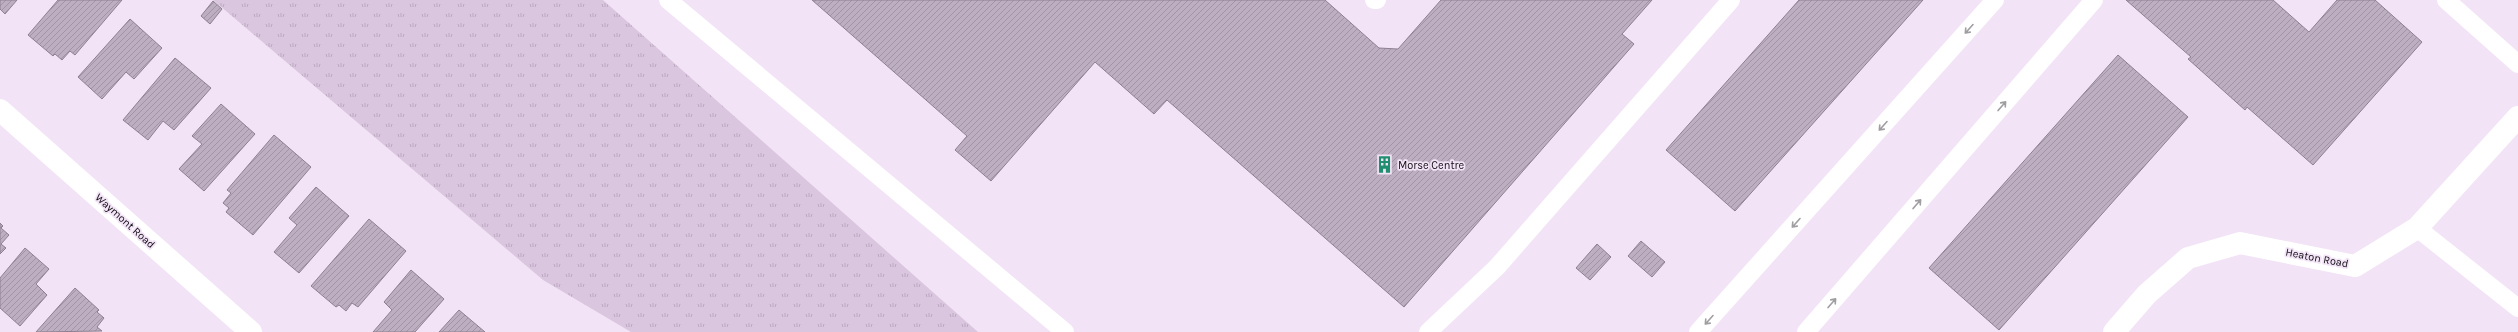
<svg xmlns="http://www.w3.org/2000/svg" width="2518" height="332" font-family="Karla,sans-serif">
<defs>
<pattern id="grass-tufts" width="24" height="20" patternUnits="userSpaceOnUse"><rect width="24" height="20" fill="#dbc6e0"/><path d="M3 7l-1-3M5 7V3M7 7l1-3M15 17l-1-3M17 17v-4M19 17l1-3" fill="none" stroke="#bba9bf"/></pattern>
<pattern id="building-hatch" width="6" height="6" patternUnits="userSpaceOnUse"><rect width="6" height="6" fill="#bdafc1"/><path d="M-1 1l2-2M0 6l6-6M5 7l2-2" fill="none" stroke="#a195a5"/></pattern>
</defs>
<rect width="100%" height="100%" fill="#f2e4f6"/>
<path fill="url(#grass-tufts)" d="M213,0H603L978,332H631L543,280Z"/>
<g fill="url(#building-hatch)" stroke="#8d8091">
<path d="M0,0H17L5,14L0,9Z"/>
<path d="M58,0H122L75,55L70,51L62,60L55,54L53,56L28,35Z"/>
<path d="M812,0H1325L1379,48L1398,49L1441,0H1652L1622,34L1634,44L1404,307L1167,100L1154,114L1095,62L991,181L955,150L967,136Z"/>
<path d="M1799,0H1923L1735,211L1666,150Z"/>
<path d="M2126,0H2273L2309,32L2337,0H2375L2422,42L2313,165L2247,107L2245,110L2188,59L2191,57Z"/>
<path d="M213,1L222,9L210,24L201,16Z"/>
<path d="M130,19L162,48L134,79L126,72L102,99L78,77Z"/>
<path d="M2118,55L2188,117L1999,330L1929,268Z"/>
<path d="M175,58L211,88L174,130L163,121L148,140L123,120Z"/>
<path d="M221,104L255,134L204,191L179,169L202,144L192,136Z"/>
<path d="M274,135L311,167L253,235L226,212L229,208L223,203L231,193L227,190Z"/>
<path d="M316,187L349,216L299,273L274,252L297,225L289,218Z"/>
<path d="M369,219L406,251L358,307L352,303L346,311L339,305L336,307L311,286Z"/>
<path d="M0,223L3,226L1,228L9,235L1,244L6,248L0,254Z"/>
<path d="M1641,241L1665,262L1652,277L1628,256Z"/>
<path d="M1597,244L1611,257L1590,280L1576,268Z"/>
<path d="M25,248L49,269L36,284L47,295L20,326L0,308V278Z"/>
<path d="M411,270L444,299L415,332H373L392,310L384,302Z"/>
<path d="M75,288L99,310L97,312L104,318L97,327L102,331L36,332Z"/>
<path d="M459,310L485,332H439Z"/>
</g>
<g fill="none" stroke-linecap="round" stroke-linejoin="round">
<g stroke="#fff" stroke-width="18">
<path d="M668,0L1065,332"/>
<path d="M1374,0H1377"/>
<path d="M2446,0L2518,64"/>
<path d="M2417,228L2518,308"/>
<path d="M1428,332L1497,267L1731,0"/>
<path d="M1698,332L1995,0"/>
<path d="M1806,332L2094,0"/>
</g>
<g stroke="#fff" stroke-width="22">
<path d="M0,110L251,332"/>
<path d="M2114,332L2147,294L2188,258L2240,243L2355,266L2417,228L2518,117"/>
</g>
</g>
<defs><path id="oneway-shaft" d="M-6 0H5M1.5-3L5.5 0L1.5 3" fill="none" stroke-width="1.6" stroke-linecap="round" stroke-linejoin="round"/></defs>
<g stroke="#a09ea1">
<use href="#oneway-shaft" transform="translate(1969 29) rotate(132)"/>
<use href="#oneway-shaft" transform="translate(2002 106) rotate(-49)"/>
<use href="#oneway-shaft" transform="translate(1883 126) rotate(132)"/>
<use href="#oneway-shaft" transform="translate(1917 204) rotate(-49)"/>
<use href="#oneway-shaft" transform="translate(1796 223) rotate(132)"/>
<use href="#oneway-shaft" transform="translate(1832 303) rotate(-49)"/>
<use href="#oneway-shaft" transform="translate(1709 320) rotate(132)"/>
</g>
<defs>
<symbol id="building-bare" viewBox="-9 -9 18 18"><path d="M-4-6H4V6H1V3H-1V6H-4ZM-2.5-4.3h1.7v1.8h-1.7ZM.8-4.3h1.7v1.8H.8ZM-2.5-1h1.7V.8h-1.7ZM.8-1h1.7V.8H.8Z" fill="#1f8f6f" stroke="#f2e4f6" stroke-width="2.5" paint-order="stroke"/></symbol>
</defs>
<g fill-rule="evenodd">
<use href="#building-bare" x="1372" y="152" width="25" height="25"/>
</g>
<g text-anchor="middle" dominant-baseline="central" stroke-width="3.5" stroke-linejoin="round" paint-order="stroke">
<g font-size="11" fill="#110d13" stroke="#f2e4f6" text-anchor="start">
<text x="1398" y="165">Morse Centre</text>
</g>
<g font-size="11" fill="#110d13" stroke="#f2e4f6">
<text transform="translate(125 221) rotate(42)">Waymont Road</text>
<text transform="translate(2317 258) rotate(11)">Heaton Road</text>
</g>
</g>
</svg>
